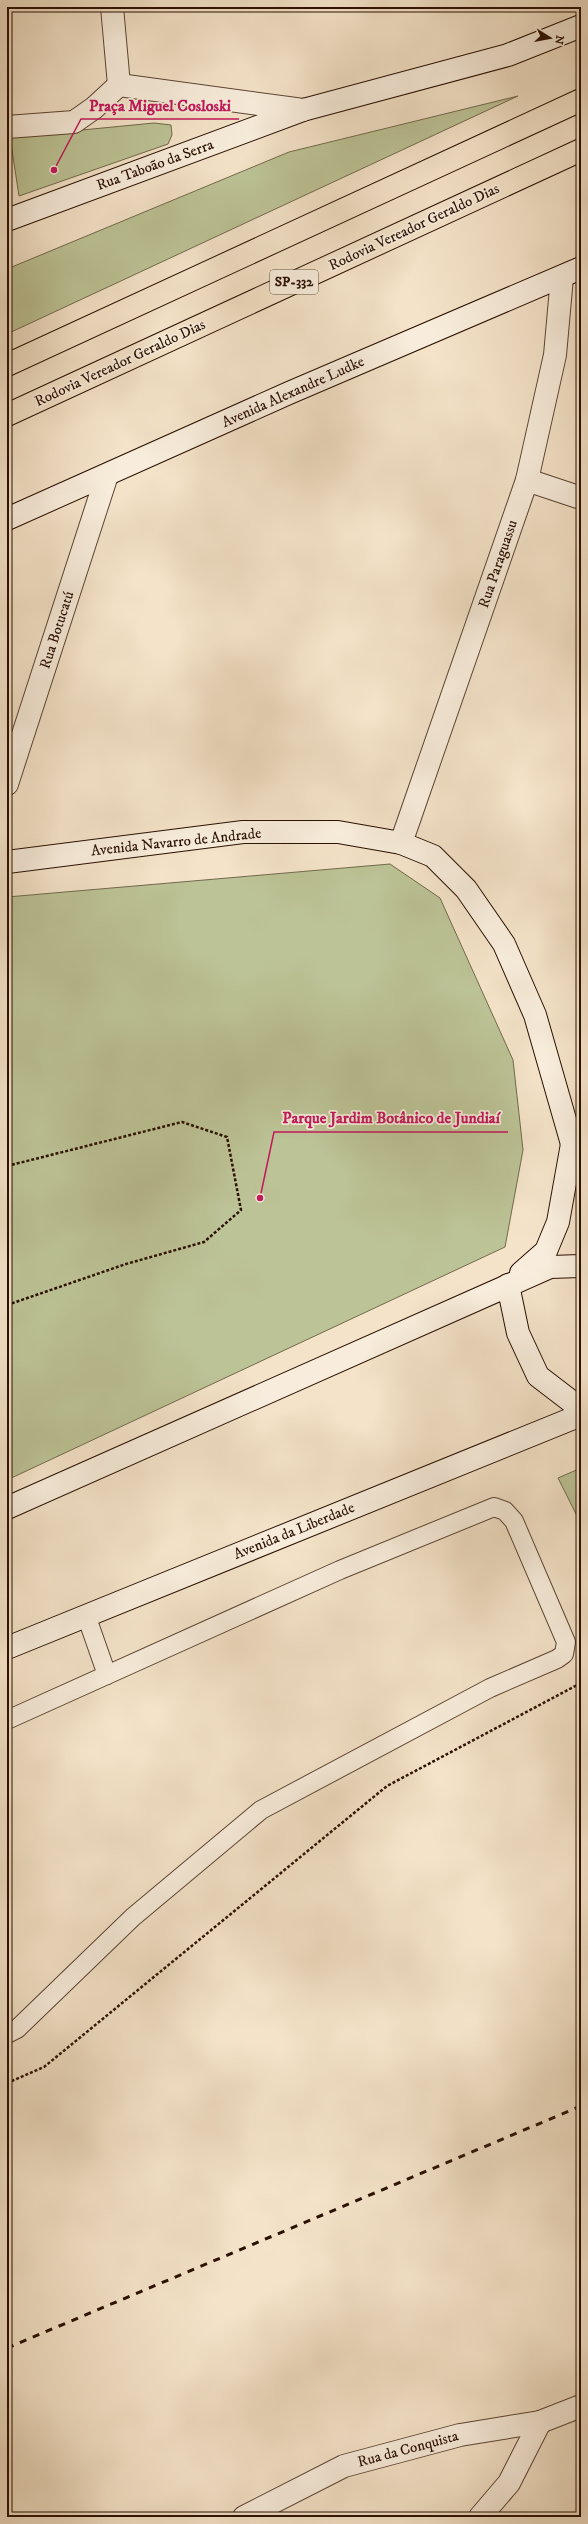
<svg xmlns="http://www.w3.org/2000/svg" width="588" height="2524" font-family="'IM FELL DW Pica',serif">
<rect width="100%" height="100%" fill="#f4e3c9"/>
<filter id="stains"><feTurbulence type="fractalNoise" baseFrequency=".005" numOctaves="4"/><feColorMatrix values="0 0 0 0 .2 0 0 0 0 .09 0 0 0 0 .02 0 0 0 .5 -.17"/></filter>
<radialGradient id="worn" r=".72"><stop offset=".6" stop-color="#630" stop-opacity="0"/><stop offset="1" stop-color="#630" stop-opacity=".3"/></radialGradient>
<g fill="#bcc396" stroke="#72694c">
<path d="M518,96L7,334V269L289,152Z"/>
<path d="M154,123L171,125L172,135L168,144L19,196L10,137Z"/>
<path d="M390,864L440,898L513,1060L523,1150L505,1247L7,1480V897Z"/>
<path d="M581,1468V1524L558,1478Z"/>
</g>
<path fill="#e59c7b" stroke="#290f01" d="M570,2513L572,2517H563Z"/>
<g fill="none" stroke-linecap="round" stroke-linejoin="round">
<defs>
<g id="lane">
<path d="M86,1615L107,1675"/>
<path d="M7,1720L340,1570L494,1507L505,1511L514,1521L566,1642L564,1654L557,1659L490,1688L261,1810L133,1917L17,2029L7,2034"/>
</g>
<g id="street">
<path d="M112,7L119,85"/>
<path d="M119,85L303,110"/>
<path d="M7,127L74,122L94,108L119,85"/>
<path d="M527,480L581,498"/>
<path d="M7,784L107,475"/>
<path d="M401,843L527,480L555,355L562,277"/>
<path d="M244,2517L344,2466L460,2435L540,2422L581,2406"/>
<path d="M480,2517L509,2483L540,2422"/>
</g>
<g id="secondary">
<path d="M7,220L303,110L508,55L581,26"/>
<path d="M7,519L289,393L581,268"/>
<path d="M7,862L243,832H338L401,843L433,856L466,889L504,944L535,1015L572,1144L581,1156"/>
<path d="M521,1273L546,1251L558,1222L572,1144"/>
<path d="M508,1285L518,1333L538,1376L581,1409"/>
<path d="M7,1508L550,1267L581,1266"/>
<path d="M7,1648L581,1415"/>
</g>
<g id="primary">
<path d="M7,365L581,100"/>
<path d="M7,415L581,150"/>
</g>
</defs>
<use href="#lane" stroke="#5c4433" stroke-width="20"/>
<use href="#street" stroke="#5c4433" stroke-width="24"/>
<use href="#secondary" stroke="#290f01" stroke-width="24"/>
<use href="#primary" stroke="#290f01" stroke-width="24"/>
<g stroke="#290f01" stroke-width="2.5" stroke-dasharray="3 2" stroke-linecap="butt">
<path d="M7,1166L182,1122L227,1137L241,1210L204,1242L126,1264L7,1305"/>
<path d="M7,2083L44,2067L387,1786L581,1683"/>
</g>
<use href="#lane" stroke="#f8eddc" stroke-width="18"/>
<use href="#street" stroke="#f8eddc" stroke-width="22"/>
<use href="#secondary" stroke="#f8eddc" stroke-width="22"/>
<use href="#primary" stroke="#f4e3c9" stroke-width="22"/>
<path stroke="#290f01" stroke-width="3" stroke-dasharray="7 7" stroke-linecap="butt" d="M7,2348L581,2106"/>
</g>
<g text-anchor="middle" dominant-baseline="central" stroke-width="3.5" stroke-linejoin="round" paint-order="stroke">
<rect fill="#f8eddc" stroke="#675243" stroke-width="1" x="270" y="270" width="48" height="24" rx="3"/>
<g font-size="14" font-weight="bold" fill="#290f01">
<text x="294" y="282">SP-332</text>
</g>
<g font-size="15" fill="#290f01" stroke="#f8eddc">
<text transform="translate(155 165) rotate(-20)">Rua Taboão da Serra</text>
<text transform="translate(414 227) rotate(-25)">Rodovia Vereador Geraldo Dias</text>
<text transform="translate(120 363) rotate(-25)">Rodovia Vereador Geraldo Dias</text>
<text transform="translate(293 392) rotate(-24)">Avenida Alexandre Ludke</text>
<text transform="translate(498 564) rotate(-71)">Rua Paraguassu</text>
<text transform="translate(57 630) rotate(-72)">Rua Botucatú</text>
<text transform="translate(176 842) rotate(-6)">Avenida Navarro de Andrade</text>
<text transform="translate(294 1531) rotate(-22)">Avenida da Liberdade</text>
<text transform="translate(408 2449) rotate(-15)">Rua da Conquista</text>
</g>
</g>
<path fill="none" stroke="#c2185b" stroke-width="1.5" d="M54 170L81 119H239M260 1198L274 1132H508"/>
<g fill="#c2185b" stroke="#f8eddc" stroke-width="1.5">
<circle cx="54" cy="170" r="4"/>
<circle cx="260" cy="1198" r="4"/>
</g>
<g font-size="16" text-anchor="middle" font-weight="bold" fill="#c2185b" stroke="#f8eddc" stroke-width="3.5" stroke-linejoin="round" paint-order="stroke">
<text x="160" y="111">Praça Miguel Cosloski</text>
<text x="391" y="1123">Parque Jardim Botânico de Jundiaí</text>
</g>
<rect width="588" height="2524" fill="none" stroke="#f4e3c9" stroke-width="24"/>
<rect x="8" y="8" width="572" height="2508" fill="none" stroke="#290f01" stroke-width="2"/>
<rect x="12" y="12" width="564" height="2500" fill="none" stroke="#290f01"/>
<g transform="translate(550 38) rotate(101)" stroke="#f8eddc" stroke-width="3" paint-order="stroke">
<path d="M0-3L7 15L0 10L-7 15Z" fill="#290f01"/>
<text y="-6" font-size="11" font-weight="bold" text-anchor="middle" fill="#290f01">N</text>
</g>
<rect width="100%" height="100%" filter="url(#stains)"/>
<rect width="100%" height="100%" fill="url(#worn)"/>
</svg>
